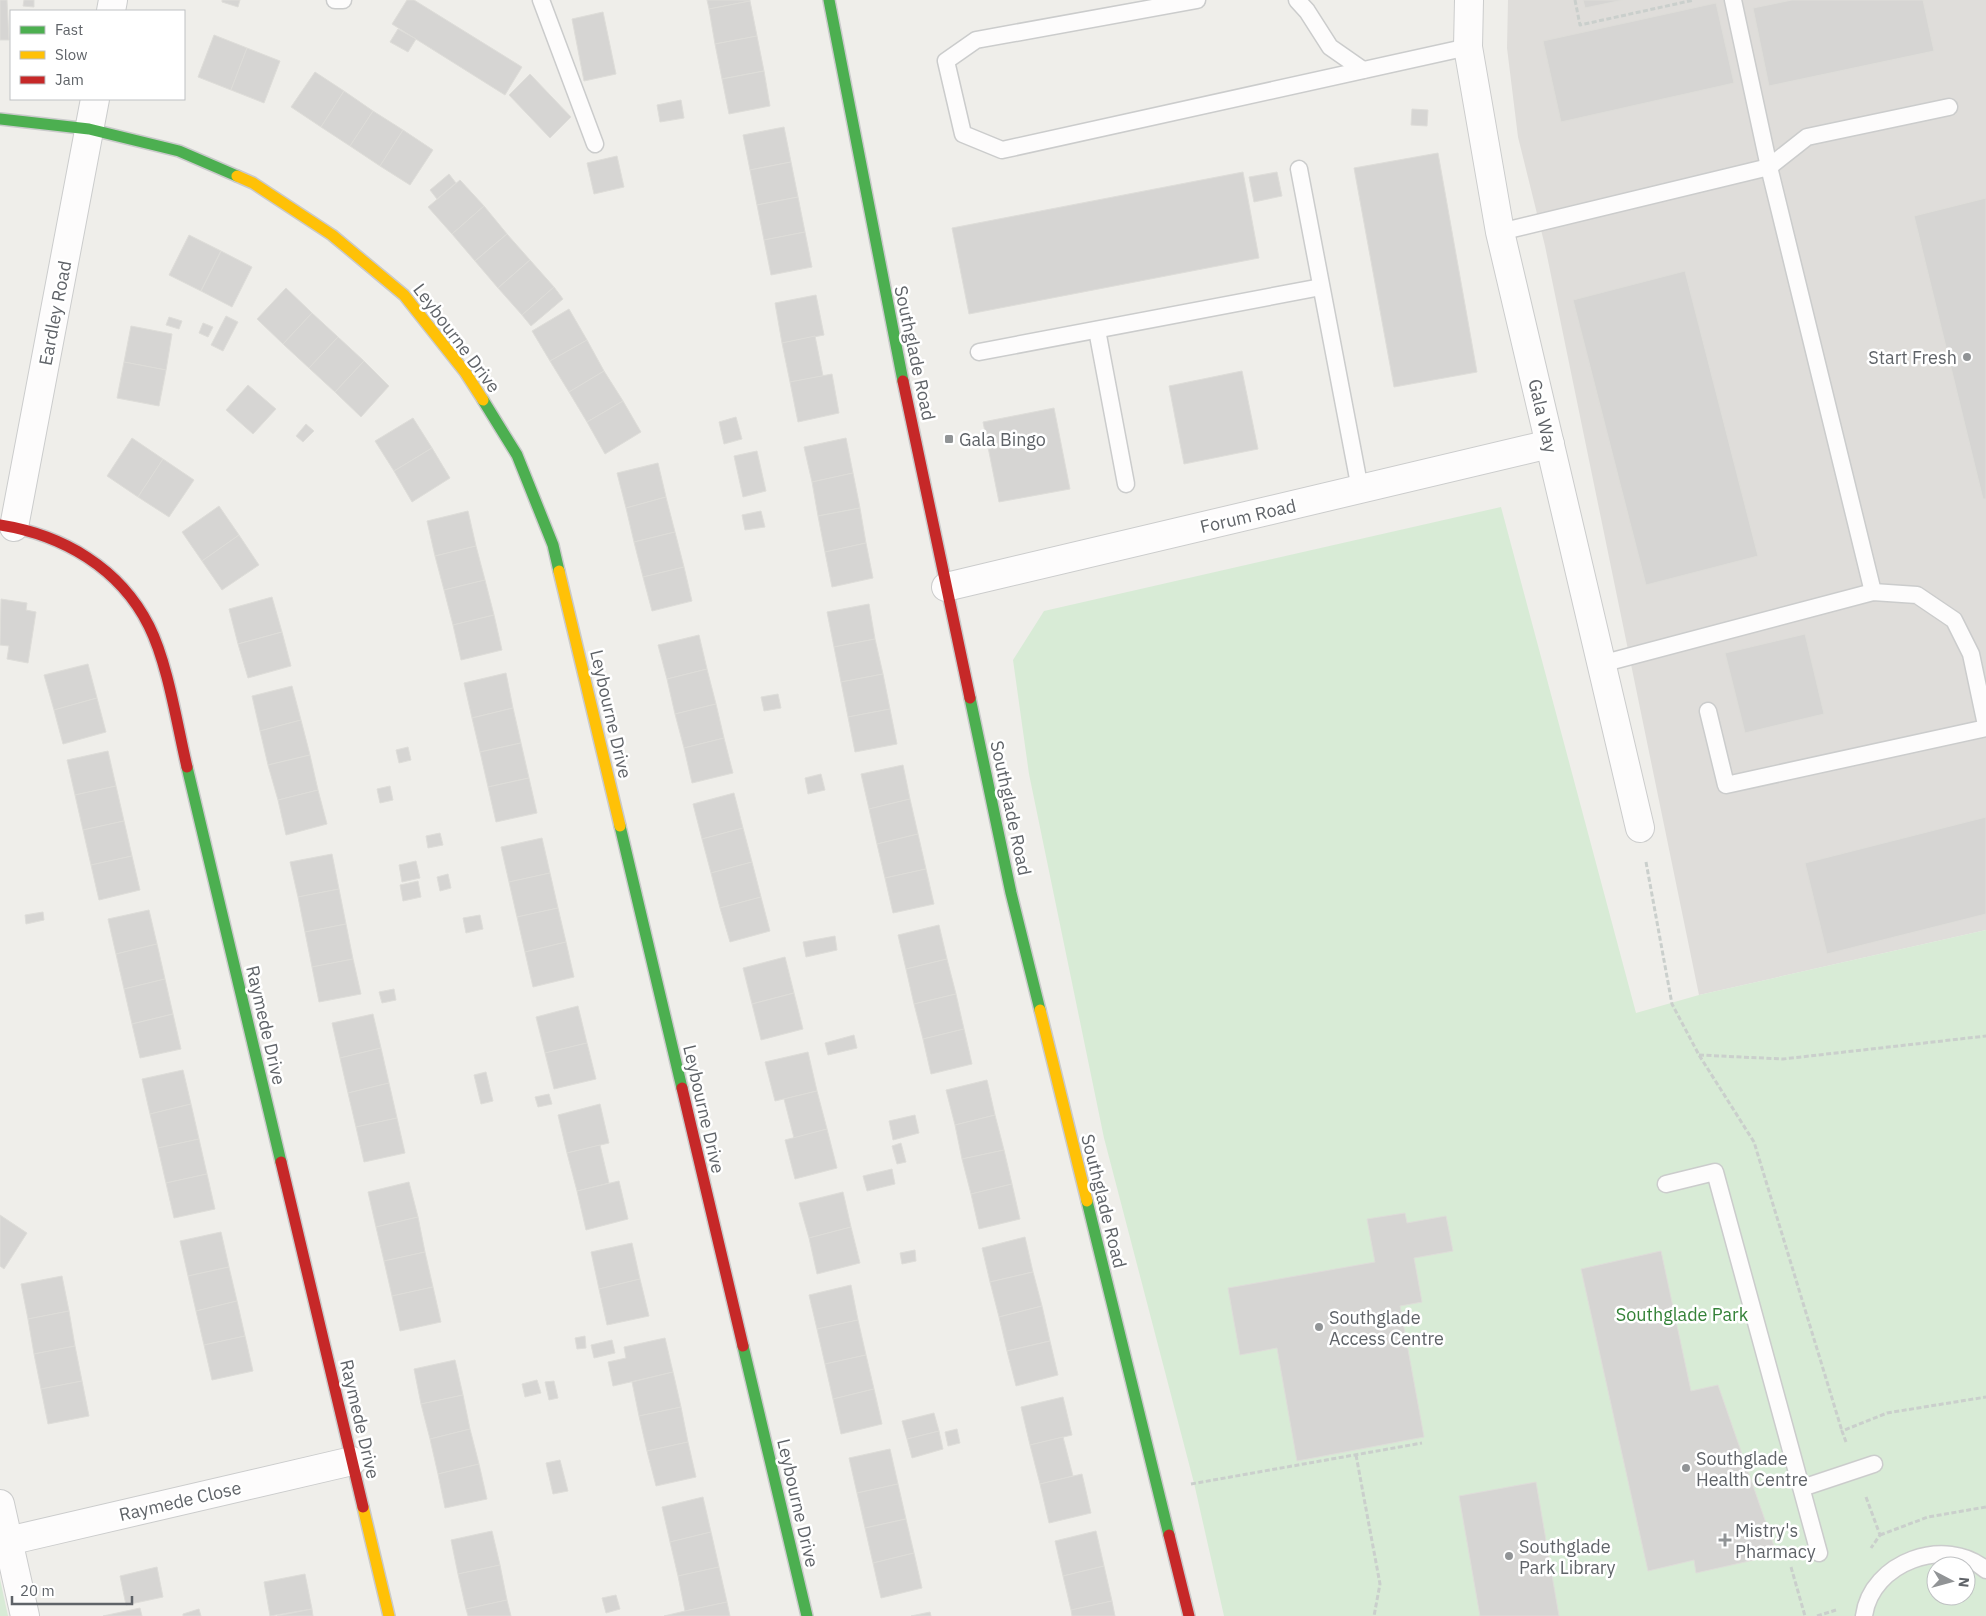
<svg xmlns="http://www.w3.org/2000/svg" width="1986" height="1616" font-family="'IBM Plex Sans',sans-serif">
<rect width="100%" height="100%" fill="#efeeea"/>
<path fill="#dfddda" d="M1508,0H1986V930L1699,995L1545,246L1518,137L1507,48Z"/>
<g fill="#d8ebd6" fill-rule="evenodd">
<path d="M1501,507L1636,1013L1699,995L1986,930V1616H1224L1194,1483L1104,1138L1029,774L1013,660L1044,611ZM1936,1566H1966V1596H1936Z"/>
<path d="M0,1579L8,1616H0Z"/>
</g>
<g fill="#d6d5d3" stroke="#deddd9">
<path d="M0,0H7L9,40H0Z"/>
<path d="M24,0H34V7L23,6Z"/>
<path d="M222,0H240L238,7L222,2Z"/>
<path d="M407,0H414L522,67L505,95L392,24Z"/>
<path d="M707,0H750V1L709,9Z"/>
<path d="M1583,0H1623L1585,8Z"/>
<path d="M1792,0H1923L1934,51L1769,86L1753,8Z"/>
<path d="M750,1L757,36L715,44L709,9Z"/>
<path d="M1716,3L1734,83L1561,122L1543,41Z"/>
<path d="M603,12L616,74L584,81L572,19Z"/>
<path d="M398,29L416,39L408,52L390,42Z"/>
<path d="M214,35L247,48L231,90L198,77Z"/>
<path d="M757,36L764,71L722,79L715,44Z"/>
<path d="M247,48L280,61L264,103L231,90Z"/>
<path d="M764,71L770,106L729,114L722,79Z"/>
<path d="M315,72L344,91L321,127L291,107Z"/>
<path d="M530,74L571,117L550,138L509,95Z"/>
<path d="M344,91L373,111L350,146L321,127Z"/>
<path d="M681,100L684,118L660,122L657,105Z"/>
<path d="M1412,109L1428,110L1427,126L1411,125Z"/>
<path d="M373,111L403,130L380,166L350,146Z"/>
<path d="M784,127L791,162L750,170L743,135Z"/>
<path d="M403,130L433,150L410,185L380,166Z"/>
<path d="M1438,153L1477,372L1394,387L1354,168Z"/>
<path d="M617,156L624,187L594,194L587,163Z"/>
<path d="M791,162L798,197L757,205L750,170Z"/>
<path d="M1243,172L1259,258L969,314L952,228Z"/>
<path d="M1277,172L1282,196L1254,202L1249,177Z"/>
<path d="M449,174L456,183L437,199L430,190Z"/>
<path d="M460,180L484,206L452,234L428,207Z"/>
<path d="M798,197L805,232L764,240L757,205Z"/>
<path d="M1986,198V499H1983L1914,216Z"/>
<path d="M484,206L507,234L475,261L452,234Z"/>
<path d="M805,232L812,267L771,275L764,240Z"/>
<path d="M507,234L530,260L498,288L475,261Z"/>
<path d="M189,235L221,251L201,291L169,275Z"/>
<path d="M221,251L252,267L232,307L201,291Z"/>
<path d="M530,260L554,287L522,315L498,288Z"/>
<path d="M1685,271L1758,556L1646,585L1573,300Z"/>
<path d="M554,287L563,299L531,326L522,315Z"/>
<path d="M286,288L312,313L283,344L257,319Z"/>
<path d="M816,295L824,335L782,343L775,303Z"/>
<path d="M569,309L587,340L550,361L532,331Z"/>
<path d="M312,313L338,337L309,368L283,344Z"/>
<path d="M226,316L238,322L223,351L211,345Z"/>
<path d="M169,317L182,321L179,329L166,325Z"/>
<path d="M203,323L213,327L208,337L199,333Z"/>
<path d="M131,326L172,334L166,370L124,362Z"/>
<path d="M815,336L823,376L790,382L782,343Z"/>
<path d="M338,337L364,361L335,392L309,368Z"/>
<path d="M587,340L604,371L569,392L550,361Z"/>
<path d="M364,361L389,386L361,417L335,392Z"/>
<path d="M124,362L166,370L159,406L117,398Z"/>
<path d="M604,371L623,401L587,422L569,392Z"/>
<path d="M1242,371L1258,449L1184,464L1169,386Z"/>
<path d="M832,374L839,413L798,422L790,382Z"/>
<path d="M248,385L276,409L253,434L226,410Z"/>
<path d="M623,401L641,432L605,454L587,422Z"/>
<path d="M1054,408L1070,489L999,502L983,422Z"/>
<path d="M736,417L742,439L724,444L719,422Z"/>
<path d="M413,418L432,448L394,471L375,441Z"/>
<path d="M306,424L314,431L303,442L296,436Z"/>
<path d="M132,438L163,459L138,497L107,476Z"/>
<path d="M846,438L853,473L812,482L804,447Z"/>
<path d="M432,448L450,478L412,502L394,471Z"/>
<path d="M757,451L766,491L743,497L734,456Z"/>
<path d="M163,459L194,480L169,517L138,497Z"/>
<path d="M658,463L666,497L626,508L617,473Z"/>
<path d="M853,473L860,508L818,516L812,482Z"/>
<path d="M666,497L675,532L634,542L626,508Z"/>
<path d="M219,506L239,535L202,561L182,532Z"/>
<path d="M860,508L866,543L825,552L818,516Z"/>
<path d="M468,511L476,546L435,556L427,521Z"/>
<path d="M761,511L765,527L745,530L742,515Z"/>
<path d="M675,532L684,567L643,577L634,542Z"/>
<path d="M239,535L259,565L222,590L202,561Z"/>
<path d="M866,543L873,578L832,587L825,552Z"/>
<path d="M476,546L485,580L444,590L435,556Z"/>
<path d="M684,567L692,601L652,611L643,577Z"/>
<path d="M485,580L494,615L453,625L444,590Z"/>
<path d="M272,597L282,632L238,644L229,609Z"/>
<path d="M1,599L27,603L26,610L36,612L28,663L7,659L9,646L0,645Z"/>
<path d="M869,604L875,639L834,647L827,612Z"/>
<path d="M494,615L502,650L461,660L453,625Z"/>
<path d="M282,632L291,666L248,678L238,644Z"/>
<path d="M1805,634L1824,714L1745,733L1725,653Z"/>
<path d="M699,635L707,669L667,679L658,645Z"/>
<path d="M875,639L883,674L841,682L834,647Z"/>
<path d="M88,664L97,698L54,710L44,675Z"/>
<path d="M707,669L716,704L675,714L667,679Z"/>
<path d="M506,673L513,708L472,718L464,683Z"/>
<path d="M883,674L890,709L848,717L841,682Z"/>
<path d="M292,686L301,720L260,731L252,696Z"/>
<path d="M778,694L781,708L764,711L761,697Z"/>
<path d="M97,698L106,732L63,744L54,710Z"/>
<path d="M716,704L724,738L684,748L675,714Z"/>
<path d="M513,708L521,743L480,752L472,718Z"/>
<path d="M890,709L897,744L855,752L848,717Z"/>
<path d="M301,720L310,755L268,765L260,731Z"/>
<path d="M724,738L733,773L692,783L684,748Z"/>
<path d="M521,743L529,778L488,787L480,752Z"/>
<path d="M408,747L411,760L399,763L396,750Z"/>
<path d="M108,751L116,786L75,795L67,760Z"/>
<path d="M310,755L318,790L278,800L268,765Z"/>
<path d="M903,765L910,799L869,809L861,774Z"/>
<path d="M821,774L825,790L808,794L805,778Z"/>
<path d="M529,778L537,813L496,822L488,787Z"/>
<path d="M116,786L124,821L83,830L75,795Z"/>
<path d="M390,786L393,800L380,803L377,789Z"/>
<path d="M318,790L327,824L286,835L278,800Z"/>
<path d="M734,793L743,828L702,839L693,804Z"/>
<path d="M910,799L918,834L877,844L869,809Z"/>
<path d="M1986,817V914L1827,954L1805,863Z"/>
<path d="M124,821L132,856L91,865L83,830Z"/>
<path d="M743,828L752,862L711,873L702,839Z"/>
<path d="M440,833L443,845L428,848L426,836Z"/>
<path d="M918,834L926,869L885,878L877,844Z"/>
<path d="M542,838L550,873L509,882L501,847Z"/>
<path d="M332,854L339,889L298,897L290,862Z"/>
<path d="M132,856L140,890L99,900L91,865Z"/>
<path d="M416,861L420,878L402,882L399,865Z"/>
<path d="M752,862L761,897L720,908L711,873Z"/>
<path d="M926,869L934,904L893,913L885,878Z"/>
<path d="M550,873L558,908L517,917L509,882Z"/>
<path d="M448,874L451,888L440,891L437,877Z"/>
<path d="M418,881L421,897L403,901L400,885Z"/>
<path d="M339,889L346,924L305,932L298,897Z"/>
<path d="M761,897L770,931L730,942L720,908Z"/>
<path d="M558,908L566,942L525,952L517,917Z"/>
<path d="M149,910L157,944L116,954L108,919Z"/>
<path d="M43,912L44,920L26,924L25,915Z"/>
<path d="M480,915L483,929L466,933L463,918Z"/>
<path d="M346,924L353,959L312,967L305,932Z"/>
<path d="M939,925L947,959L906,969L898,935Z"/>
<path d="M835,936L837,950L806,957L803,942Z"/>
<path d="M566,942L574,977L533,987L525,952Z"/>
<path d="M157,944L165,979L124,989L116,954Z"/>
<path d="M785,957L794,993L752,1004L743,968Z"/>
<path d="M353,959L361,994L319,1002L312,967Z"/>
<path d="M947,959L956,994L914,1004L906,969Z"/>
<path d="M165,979L173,1014L132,1024L124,989Z"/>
<path d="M394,989L396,1000L382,1003L379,992Z"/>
<path d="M794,993L803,1029L761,1040L752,1004Z"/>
<path d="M956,994L964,1029L923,1039L914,1004Z"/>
<path d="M578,1006L587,1043L545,1053L536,1017Z"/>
<path d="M173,1014L181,1049L140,1058L132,1024Z"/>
<path d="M373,1014L381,1048L340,1058L332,1023Z"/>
<path d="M964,1029L972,1064L931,1074L923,1039Z"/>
<path d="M854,1035L857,1048L828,1055L825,1043Z"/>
<path d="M587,1043L596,1079L554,1089L545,1053Z"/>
<path d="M381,1048L389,1083L348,1093L340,1058Z"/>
<path d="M808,1052L817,1091L775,1101L765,1062Z"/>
<path d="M183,1070L191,1104L150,1114L142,1079Z"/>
<path d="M486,1072L493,1101L481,1104L474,1075Z"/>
<path d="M987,1080L995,1115L955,1125L946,1090Z"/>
<path d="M389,1083L397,1118L356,1127L348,1093Z"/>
<path d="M817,1091L827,1129L794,1138L784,1099Z"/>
<path d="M549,1094L552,1104L538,1107L535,1097Z"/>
<path d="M191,1104L199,1139L158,1148L150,1114Z"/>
<path d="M600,1104L609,1143L567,1153L558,1115Z"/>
<path d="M915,1115L919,1133L893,1140L889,1121Z"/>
<path d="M995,1115L1004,1150L962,1159L955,1125Z"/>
<path d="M397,1118L405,1153L364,1162L356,1127Z"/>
<path d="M827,1129L837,1168L795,1179L785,1140Z"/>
<path d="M199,1139L207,1174L166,1183L158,1148Z"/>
<path d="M901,1143L906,1162L897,1164L892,1146Z"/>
<path d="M600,1145L609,1183L577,1191L567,1153Z"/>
<path d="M1004,1150L1012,1184L971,1194L962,1159Z"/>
<path d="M892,1169L895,1184L867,1191L863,1176Z"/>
<path d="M207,1174L215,1209L174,1218L166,1183Z"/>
<path d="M619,1181L628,1219L586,1230L577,1191Z"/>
<path d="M409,1182L418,1217L376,1227L368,1192Z"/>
<path d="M1012,1184L1020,1219L979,1229L971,1194Z"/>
<path d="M843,1192L851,1227L809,1238L799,1203Z"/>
<path d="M1405,1213L1407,1223L1446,1216L1453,1251L1414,1258L1422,1302L1400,1306L1424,1437L1297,1461L1277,1348L1240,1355L1228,1288L1375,1262L1367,1219Z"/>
<path d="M0,1215L27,1233L4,1269L0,1266Z"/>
<path d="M418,1217L425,1252L384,1261L376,1227Z"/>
<path d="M851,1227L860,1263L817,1274L809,1238Z"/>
<path d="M221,1232L229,1267L188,1276L180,1241Z"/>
<path d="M1025,1237L1033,1272L990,1282L982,1248Z"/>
<path d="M632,1243L640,1279L599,1289L591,1252Z"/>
<path d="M915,1250L916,1261L902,1264L900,1253Z"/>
<path d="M1661,1251L1691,1391L1718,1385L1774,1546L1755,1550L1758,1559L1696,1573L1694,1560L1648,1571L1581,1269Z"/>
<path d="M425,1252L433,1287L392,1296L384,1261Z"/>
<path d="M229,1267L237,1301L196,1311L188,1276Z"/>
<path d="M1033,1272L1042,1306L999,1317L990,1282Z"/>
<path d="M62,1276L69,1311L28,1319L21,1284Z"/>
<path d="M640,1279L649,1316L607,1325L599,1289Z"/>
<path d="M851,1285L858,1320L817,1329L809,1295Z"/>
<path d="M433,1287L441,1322L400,1331L392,1296Z"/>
<path d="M237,1301L245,1336L204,1345L196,1311Z"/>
<path d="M1042,1306L1050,1341L1007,1351L999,1317Z"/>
<path d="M69,1311L75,1346L34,1354L28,1319Z"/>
<path d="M858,1320L866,1355L825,1364L817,1329Z"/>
<path d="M245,1336L253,1371L212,1380L204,1345Z"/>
<path d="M585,1336L586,1348L577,1349L575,1338Z"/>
<path d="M665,1338L673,1372L613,1386L608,1362L626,1358L624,1347Z"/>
<path d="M612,1340L615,1353L594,1358L591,1345Z"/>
<path d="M1050,1341L1058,1375L1016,1386L1007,1351Z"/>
<path d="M75,1346L82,1381L41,1389L34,1354Z"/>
<path d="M866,1355L874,1389L833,1399L825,1364Z"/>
<path d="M455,1360L463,1395L421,1404L414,1369Z"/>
<path d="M673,1372L681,1407L639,1416L632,1382Z"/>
<path d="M537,1380L541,1393L525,1397L522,1384Z"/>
<path d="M82,1381L89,1416L48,1424L41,1389Z"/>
<path d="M554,1381L558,1398L549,1400L545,1382Z"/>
<path d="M874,1389L882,1424L841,1434L833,1399Z"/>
<path d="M463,1395L470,1429L430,1439L421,1404Z"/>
<path d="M1063,1397L1072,1435L1030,1445L1021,1407Z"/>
<path d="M681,1407L688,1442L647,1451L639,1416Z"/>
<path d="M934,1413L939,1431L907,1439L902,1421Z"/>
<path d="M470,1429L479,1464L438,1474L430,1439Z"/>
<path d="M957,1429L960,1443L948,1446L945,1432Z"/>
<path d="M939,1431L943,1449L912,1458L907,1439Z"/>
<path d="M1063,1437L1073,1476L1040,1484L1030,1445Z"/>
<path d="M688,1442L696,1477L656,1486L647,1451Z"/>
<path d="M890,1449L898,1484L857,1493L849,1458Z"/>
<path d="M560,1460L568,1491L553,1494L546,1463Z"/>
<path d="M479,1464L487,1499L445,1508L438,1474Z"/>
<path d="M1082,1474L1091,1513L1049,1523L1040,1484Z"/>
<path d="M1536,1482L1559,1616H1480L1459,1496Z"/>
<path d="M898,1484L906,1519L865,1528L857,1493Z"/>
<path d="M703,1497L711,1532L670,1542L662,1507Z"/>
<path d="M906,1519L914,1553L873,1563L865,1528Z"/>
<path d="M492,1531L500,1565L458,1574L451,1540Z"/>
<path d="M1096,1531L1104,1566L1063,1576L1055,1541Z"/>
<path d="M711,1532L719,1567L678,1576L670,1542Z"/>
<path d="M914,1553L922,1588L881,1598L873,1563Z"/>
<path d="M500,1565L507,1600L466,1609L458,1574Z"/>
<path d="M1104,1566L1112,1601L1071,1610L1063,1576Z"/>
<path d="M157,1567L163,1597L126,1605L120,1576Z"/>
<path d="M719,1567L727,1602L685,1611L678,1576Z"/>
<path d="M305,1574L312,1609L270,1616L264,1582Z"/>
<path d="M616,1595L620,1609L606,1613L602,1598Z"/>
<path d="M507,1600L511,1616H468L466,1609Z"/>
<path d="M1112,1601L1115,1616H1072L1071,1610Z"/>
<path d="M727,1602L730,1616H664L685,1611Z"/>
<path d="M140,1608L142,1616H103Z"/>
<path d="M199,1609L201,1616H183V1614Z"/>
<path d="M312,1609L313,1616H277Z"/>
<path d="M930,1612L931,1616H911Z"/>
</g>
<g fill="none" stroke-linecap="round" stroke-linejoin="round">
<defs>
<g id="lane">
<path d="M335,0H343"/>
<path d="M541,0L595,144"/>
<path d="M1197,0L976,40L946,61L963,134L1002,150L1468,47"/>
<path d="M1297,0L1307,11L1330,47L1363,70"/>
<path d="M1733,0L1769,167L1873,592"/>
<path d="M1299,169L1360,489"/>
<path d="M1500,232L1769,167L1807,137L1949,107"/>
<path d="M1097,330L1126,484"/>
<path d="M979,352L1321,287"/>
<path d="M1601,664L1873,592L1917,595L1954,620L1971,654L1986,725"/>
<path d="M1708,711L1726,785L1986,728"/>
<path d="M1666,1184L1715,1172L1819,1553"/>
<path d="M1802,1488L1874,1464"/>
<path d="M1864,1616C1871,1562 1946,1535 1986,1570"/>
</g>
<g id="street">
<path d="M1469,0L1468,47L1500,232L1640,828"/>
<path d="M111,11L113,0"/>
<path d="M14,527L95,99"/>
<path d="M946,587L1550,444"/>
<path d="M0,1504L25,1616"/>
<path d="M8,1541L352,1461"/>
</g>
<g id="fast">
<path d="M829,0L903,381"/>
<path d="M0,119L89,129L179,151L237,176"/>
<path d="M483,400L517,455L553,545L559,571"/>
<path d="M970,698L1011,893L1040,1010"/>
<path d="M187,767L281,1162"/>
<path d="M620,826L682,1088"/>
<path d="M1087,1201L1169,1535"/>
<path d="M743,1346L807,1616"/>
</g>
<g id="slow">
<path d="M237,176L253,183L332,235L404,295L465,372L483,400"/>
<path d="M559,571L620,826"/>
<path d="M1040,1010L1087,1201"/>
<path d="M363,1507L389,1616"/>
</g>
<g id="jam">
<path d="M903,381L970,698"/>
<path d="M0,525C63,535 120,568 149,626C168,664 177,725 187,767"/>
<path d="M682,1088L743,1346"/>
<path d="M281,1162L363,1507"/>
<path d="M1169,1535L1189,1616"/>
</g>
</defs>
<use href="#lane" stroke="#cbcccc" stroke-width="19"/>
<use href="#street" stroke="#cbcccc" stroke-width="30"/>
<use href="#fast" stroke="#cacacb" stroke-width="14"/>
<use href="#slow" stroke="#cacacb" stroke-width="14"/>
<use href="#jam" stroke="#cacacb" stroke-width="14"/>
<g stroke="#cacfcc" stroke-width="3" stroke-dasharray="5 2.5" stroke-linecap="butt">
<path d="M1575,0L1580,25L1694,0"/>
<path d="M1646,862L1672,1004L1699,1055L1754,1142L1842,1431"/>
<path d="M1699,1055L1783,1059L1986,1036"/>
<path d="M1846,1442L1842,1431L1887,1413L1986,1397"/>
<path d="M1356,1455L1380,1584L1374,1616"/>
<path d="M1191,1484L1422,1443"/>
<path d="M1866,1497L1880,1535L1871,1548"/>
<path d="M1880,1535L1928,1517L1986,1507"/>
<path d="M1791,1567L1805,1616"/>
<path d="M1817,1616L1836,1610"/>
</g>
<use href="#lane" stroke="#fdfcfc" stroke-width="16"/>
<use href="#street" stroke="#fdfcfc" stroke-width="28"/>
<use href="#fast" stroke="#4caf50" stroke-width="11"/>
<use href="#slow" stroke="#ffc107" stroke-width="11"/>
<use href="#jam" stroke="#c62828" stroke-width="11"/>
</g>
<g fill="#919496" stroke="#fff" stroke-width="2">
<circle cx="1967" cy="357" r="5"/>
<rect x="944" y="434" width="10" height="10" rx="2.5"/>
<circle cx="1319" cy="1327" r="5"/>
<circle cx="1686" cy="1468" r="5"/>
<path d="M1722.5 1532.5h5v5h5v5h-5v5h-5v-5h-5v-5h5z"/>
<circle cx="1509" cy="1556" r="5"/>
</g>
<g text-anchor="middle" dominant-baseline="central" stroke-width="5" stroke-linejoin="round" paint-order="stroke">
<g font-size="18" fill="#5f6368" stroke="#fff">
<text transform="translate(55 313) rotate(-79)">Eardley Road</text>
<text transform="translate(457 338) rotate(53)">Leybourne Drive</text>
<text transform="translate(915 353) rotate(78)">Southglade Road</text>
<text transform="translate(1543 416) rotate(77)">Gala Way</text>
<text transform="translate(1248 516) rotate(-13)">Forum Road</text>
<text transform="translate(611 714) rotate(77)">Leybourne Drive</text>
<text transform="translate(1011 808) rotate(78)">Southglade Road</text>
<text transform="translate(266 1025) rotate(77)">Raymede Drive</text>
<text transform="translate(704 1109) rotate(77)">Leybourne Drive</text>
<text transform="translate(1104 1201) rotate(76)">Southglade Road</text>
<text transform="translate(360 1419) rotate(77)">Raymede Drive</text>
<text transform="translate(180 1501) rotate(-13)">Raymede Close</text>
<text transform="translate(798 1503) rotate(77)">Leybourne Drive</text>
</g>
<g font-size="18" fill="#5f6368" stroke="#fff" text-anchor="start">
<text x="1957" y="357" text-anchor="end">Start Fresh</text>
<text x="959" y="439">Gala Bingo</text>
<text x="1329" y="1317">Southglade<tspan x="1329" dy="21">Access Centre</tspan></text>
<text x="1696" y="1458">Southglade<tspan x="1696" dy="21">Health Centre</tspan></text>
<text x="1735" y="1530">Mistry's<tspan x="1735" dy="21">Pharmacy</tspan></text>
<text x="1519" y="1546">Southglade<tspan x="1519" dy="21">Park Library</tspan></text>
</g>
<g font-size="18" fill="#348238" stroke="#fff">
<text x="1682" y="1314">Southglade Park</text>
</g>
</g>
<rect x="10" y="10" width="175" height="90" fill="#ffffff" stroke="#bfc1c3"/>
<rect x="20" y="26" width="25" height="8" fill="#4caf50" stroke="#bfc1c3"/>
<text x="55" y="35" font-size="15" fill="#5f6368">Fast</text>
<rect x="20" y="51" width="25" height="8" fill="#ffc107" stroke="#bfc1c3"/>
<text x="55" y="60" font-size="15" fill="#5f6368">Slow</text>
<rect x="20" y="76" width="25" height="8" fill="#c62828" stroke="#bfc1c3"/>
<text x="55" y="85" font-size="15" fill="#5f6368">Jam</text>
<g transform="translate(1951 1581) rotate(96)"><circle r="24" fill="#ffffff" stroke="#bfc1c3"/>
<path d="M0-4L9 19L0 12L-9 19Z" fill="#919496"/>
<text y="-8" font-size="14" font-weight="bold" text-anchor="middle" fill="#5f6368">N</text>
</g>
<path d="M12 1596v8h120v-8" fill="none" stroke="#5f6368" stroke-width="2.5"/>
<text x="20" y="1596" font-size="15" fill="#5f6368" stroke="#ffffff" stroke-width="4" paint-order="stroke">20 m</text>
</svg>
